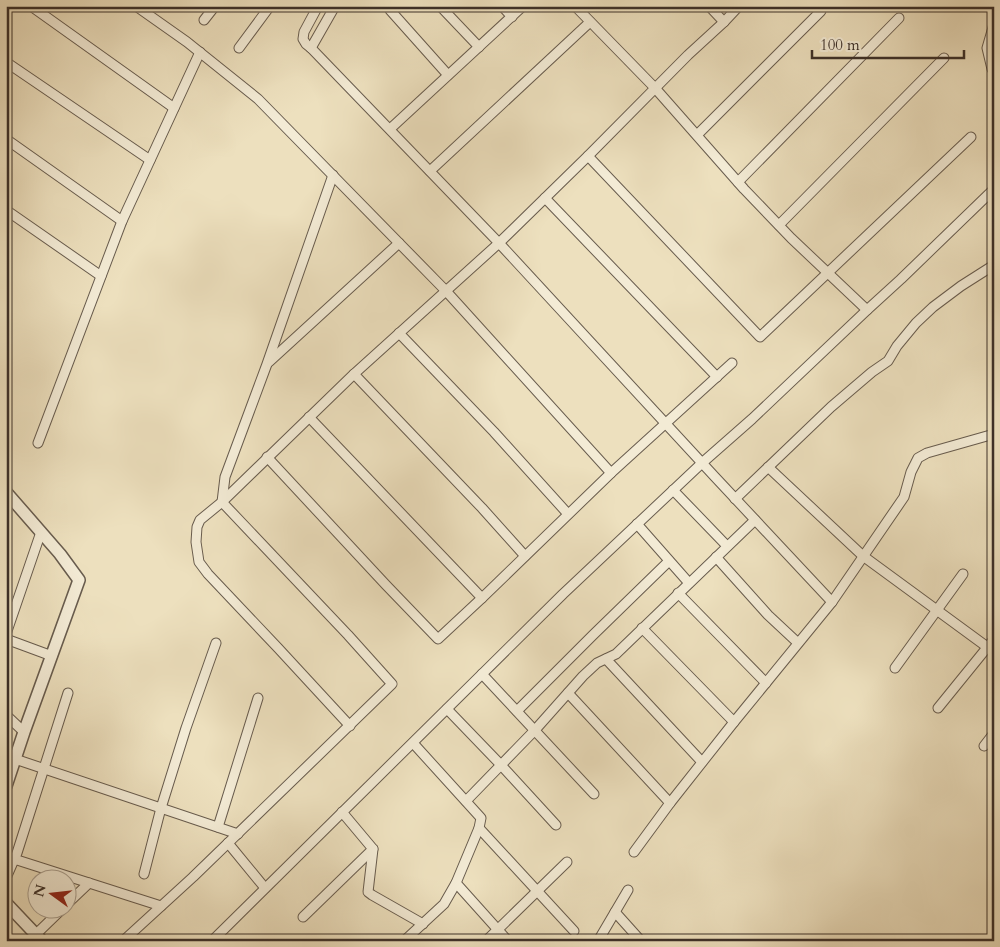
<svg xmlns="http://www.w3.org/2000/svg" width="1000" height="947" font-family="Cardo,serif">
<rect width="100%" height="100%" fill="#ede0be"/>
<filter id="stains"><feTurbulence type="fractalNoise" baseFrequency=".004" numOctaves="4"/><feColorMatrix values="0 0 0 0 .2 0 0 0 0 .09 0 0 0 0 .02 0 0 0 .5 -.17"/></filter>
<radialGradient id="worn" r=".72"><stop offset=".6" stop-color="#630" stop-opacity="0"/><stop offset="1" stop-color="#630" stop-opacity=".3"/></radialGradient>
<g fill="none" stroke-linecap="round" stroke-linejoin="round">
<defs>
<g id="minor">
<path d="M31,6L174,108"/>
<path d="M136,6L187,42L258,99L446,291L611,473"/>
<path d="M318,6L304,32L303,39L306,44L311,48L499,243L588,156L688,55L724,22L739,6"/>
<path d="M391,6L390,10L448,75"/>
<path d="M440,6L479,47"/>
<path d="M502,6L512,17"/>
<path d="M575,6L655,88L744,189L791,238L867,310"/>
<path d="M709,6L724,22"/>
<path d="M204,20L215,6"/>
<path d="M994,24L987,48L992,69L994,71"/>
<path d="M239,48L270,6"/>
<path d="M311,48L335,6"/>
<path d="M6,62L150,160"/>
<path d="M390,129L523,6"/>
<path d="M697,135L821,11"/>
<path d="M6,139L122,221"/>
<path d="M588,156L760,337L971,137"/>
<path d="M430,171L590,22"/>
<path d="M738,182L899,18"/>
<path d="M545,198L717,377"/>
<path d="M6,210L101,276"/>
<path d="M779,225L944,58"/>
<path d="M399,333L494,432L568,514"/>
<path d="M269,362L399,243"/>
<path d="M309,417L482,598"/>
<path d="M38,443L122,221L200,52"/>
<path d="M267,457L386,585L438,639L482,598L611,473L732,363"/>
<path d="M768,467L863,556L994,652"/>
<path d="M673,490L727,546"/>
<path d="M735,499L831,407L872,372L888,361L897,346L916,323L933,307L961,286L994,265"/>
<path d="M637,524L689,583"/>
<path d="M525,556L482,508L354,374L499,243L715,477L832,602"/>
<path d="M716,557L768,615L798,643"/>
<path d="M678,593L766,683"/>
<path d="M642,628L734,722"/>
<path d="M6,634L41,532"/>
<path d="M6,639L52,656"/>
<path d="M606,659L702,762"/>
<path d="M895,668L963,574"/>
<path d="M482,674L594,794"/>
<path d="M568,693L670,803"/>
<path d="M938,708L994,639"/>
<path d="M447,709L501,765L556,825"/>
<path d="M517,711L593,635L669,561"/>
<path d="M6,715L24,732"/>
<path d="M350,726L278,648L208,574L199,562L196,542L197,527L200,520L222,502L354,374"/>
<path d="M984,746L994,733"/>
<path d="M15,759L238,834"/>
<path d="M466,801L535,730L583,676L597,663L616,654L755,520"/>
<path d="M342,812L373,849L368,892L372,895L423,924"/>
<path d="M218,827L258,698"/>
<path d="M479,828L574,931"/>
<path d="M228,843L265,888"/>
<path d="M634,852L670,803L734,722L832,602L904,497L911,472L918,458L927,453L994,434"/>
<path d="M14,859L161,906"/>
<path d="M144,874L161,808L186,728L216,643"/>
<path d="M6,878L17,853L68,693"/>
<path d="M456,883L508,941"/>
<path d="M68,903L89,883"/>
<path d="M615,912L641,941"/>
<path d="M303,917L373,849"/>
<path d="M29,941L61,910"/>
<path d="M123,941L193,877L392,684L348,635L222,502L225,477L267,364L333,175"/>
<path d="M212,941L563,594L702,463L752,419L867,310L901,279L994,189"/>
<path d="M404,941L444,904L456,883L479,828L481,818L413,743"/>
<path d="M486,941L567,862"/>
<path d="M598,941L628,890"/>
</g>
<g id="tertiary">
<path d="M6,492L60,554L79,580L24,732L6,786"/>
<path d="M6,903L42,941"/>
</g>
</defs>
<use href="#minor" stroke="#685c4e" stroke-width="11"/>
<use href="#tertiary" stroke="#685c4e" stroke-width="14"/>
<use href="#minor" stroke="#f3ebd5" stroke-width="9"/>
<use href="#tertiary" stroke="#f3ebd5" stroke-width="11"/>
</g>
<rect width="1000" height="947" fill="none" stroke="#ede0be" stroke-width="25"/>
<rect x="8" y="8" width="985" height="932" fill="none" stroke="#3c3029" stroke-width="2.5"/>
<rect x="12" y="12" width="975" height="922" fill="none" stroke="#3c3029"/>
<g transform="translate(52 894) rotate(285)"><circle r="24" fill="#f3ebd5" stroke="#aaa090"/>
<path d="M0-4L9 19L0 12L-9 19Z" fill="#8f2418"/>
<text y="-8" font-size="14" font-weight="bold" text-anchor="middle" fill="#3c3029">N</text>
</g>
<path d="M812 50v8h152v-8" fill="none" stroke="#3c3029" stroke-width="2.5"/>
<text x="820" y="50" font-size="15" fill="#3c3029" stroke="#f3ebd5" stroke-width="4" paint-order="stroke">100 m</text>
<rect width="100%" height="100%" filter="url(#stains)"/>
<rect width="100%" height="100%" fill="url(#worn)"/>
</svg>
